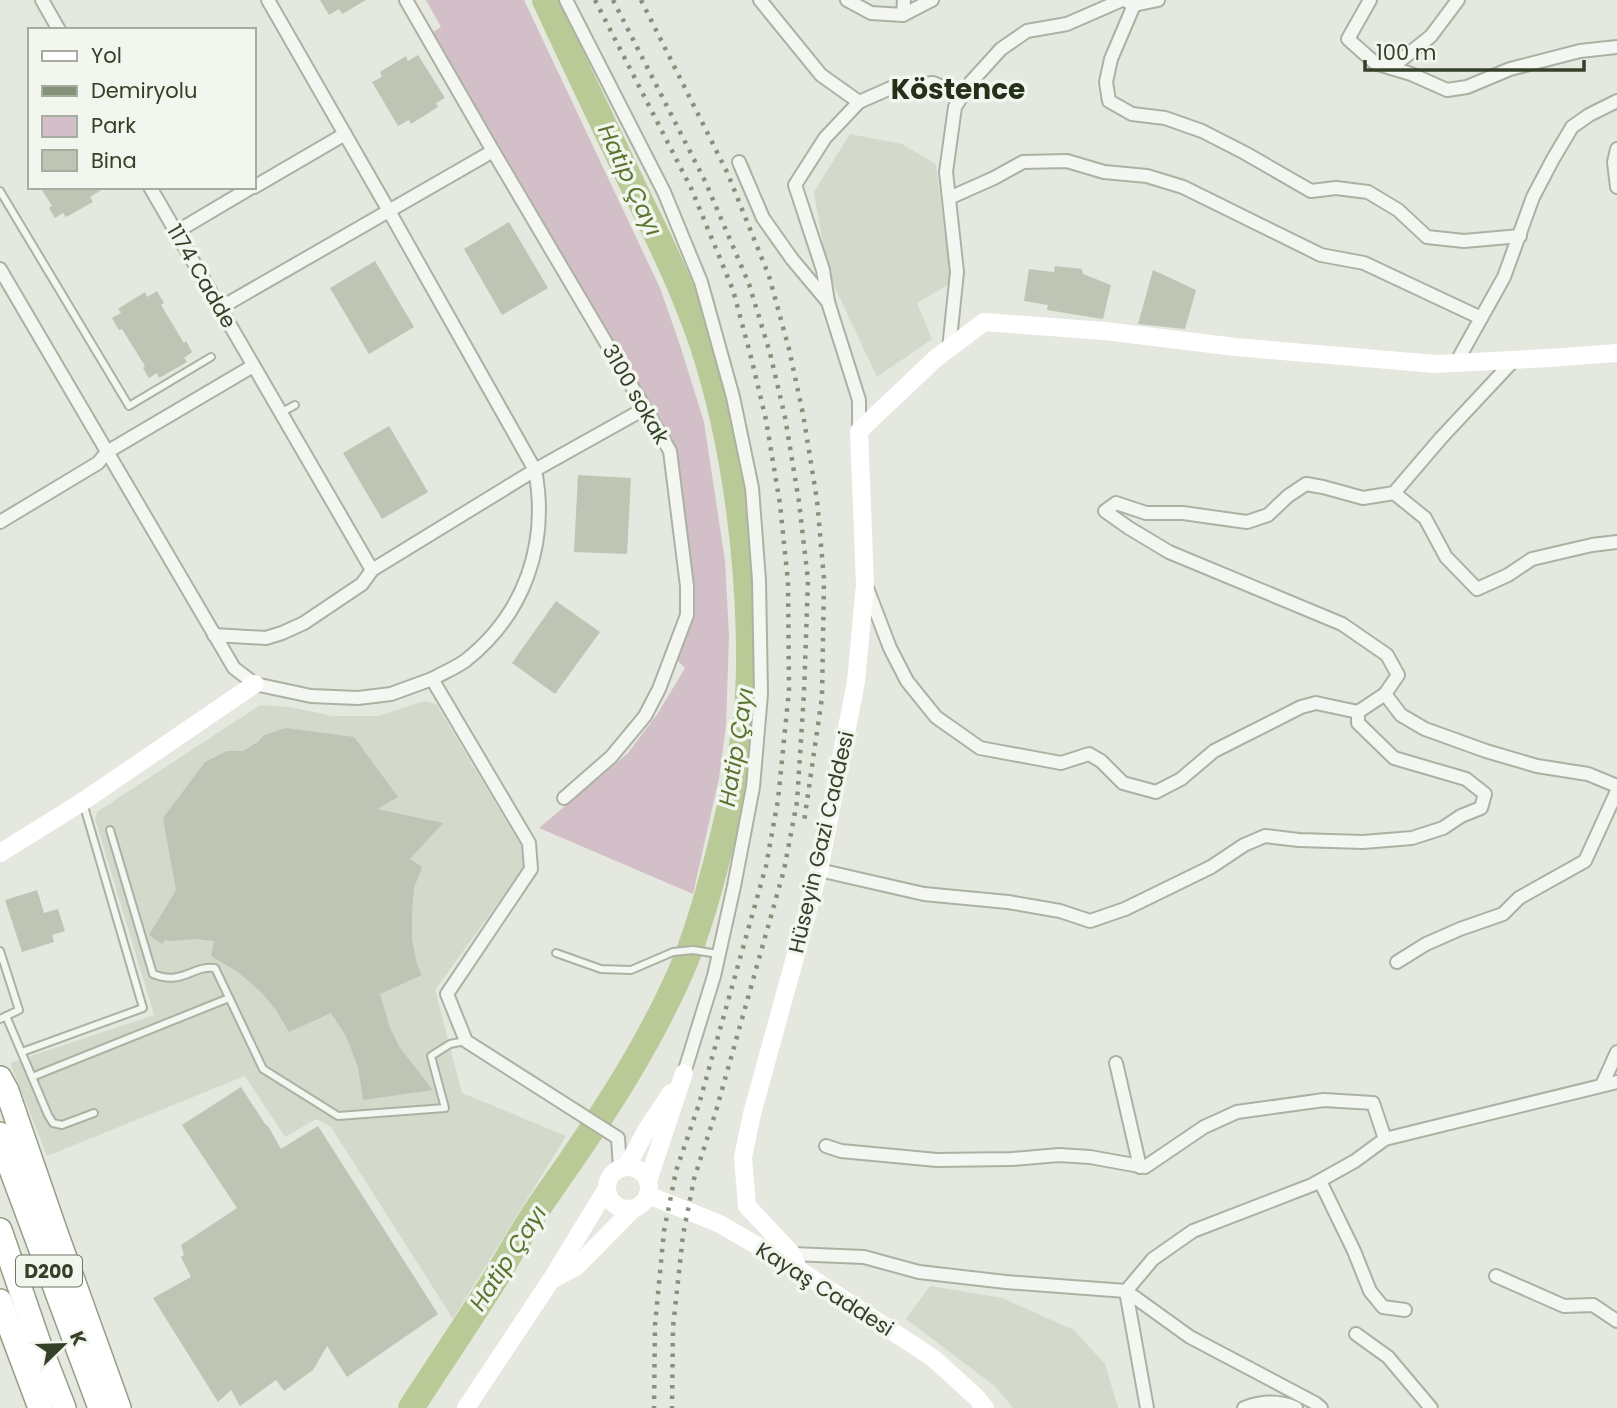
<svg xmlns="http://www.w3.org/2000/svg" width="1617" height="1408" font-family="Poppins,sans-serif">
<rect width="100%" height="100%" fill="#e4e8de"/>
<g fill="#d3dacc">
<path d="M850,134L902,144L936,164L951,283L917,303L932,339L877,377L828,273L814,192Z"/>
<path d="M424,701L436,704L523,849L524,867L435,990L462,1093L566,1136L453,1319L331,1127L316,1119L285,1137L245,1076L47,1156L10,1063L154,1015L95,819L97,812L260,705L290,707L332,716H378Z"/>
<path d="M930,1286L1002,1298L1074,1330L1105,1364L1118,1408H1013L996,1387L906,1319Z"/>
</g>
<path fill="#d3bfc7" d="M426,0H524L660,288L680,345L704,422L725,561L729,636L726,726L719,778L693,894L539,828L628,753L658,713L685,668L678,661L695,614L680,476L674,449L497,147L433,32L441,27Z"/>
<g fill="none" stroke-linecap="round" stroke-linejoin="round">
<path stroke="#b9ca97" stroke-width="26" d="M411,1408C439,1365 468,1322 495,1279C507,1259 518,1239 531,1219C543,1200 557,1181 570,1162C612,1101 652,1038 682,969C698,932 709,891 719,852C731,805 742,757 747,708C751,665 749,621 746,577C740,498 727,419 702,343C684,290 659,239 634,188C604,125 574,63 545,0"/>
</g>
<g fill="#bec5b5">
<path d="M320,0H366L342,14L339,9L329,15Z"/>
<path d="M418,55L445,98L436,103L438,107L411,124L409,120L398,126L372,82L382,77L380,72L406,56L408,61Z"/>
<path d="M40,187H106L90,197L93,202L66,217L63,213L55,218L49,208L52,206Z"/>
<path d="M509,222L548,288L502,315L464,249Z"/>
<path d="M375,261L414,327L369,354L330,288Z"/>
<path d="M1055,266L1082,269L1083,274L1111,285L1103,319L1047,310L1048,305L1024,301L1029,269L1054,272Z"/>
<path d="M1153,270L1196,290L1185,329L1138,324Z"/>
<path d="M157,291L164,303L161,305L184,343L186,341L192,352L184,358L187,362L159,378L157,373L149,378L143,368L145,366L122,329L119,330L112,318L121,313L118,309L145,292L147,297Z"/>
<path d="M389,426L428,492L382,519L343,453Z"/>
<path d="M578,475L631,478L627,554L574,552Z"/>
<path d="M556,601L600,632L555,694L512,663Z"/>
<path d="M286,728L354,737L398,797L377,809L443,823L410,859L422,867L414,888L412,913V940L417,964L422,975L380,994L390,1028L400,1048L433,1090L363,1100L358,1067L346,1036L331,1013L289,1032L276,1010L262,993L238,972L211,956L214,941L196,939L172,941L165,940L162,944L149,935L176,890L163,818L205,762L227,751H243L259,741L264,735Z"/>
<path d="M37,890L44,913L58,909L65,931L52,935L54,942L22,952L5,900Z"/>
<path d="M241,1087L265,1124L268,1126L281,1149L318,1126L438,1314L347,1377L327,1346L313,1370L284,1391L276,1380L240,1406L231,1390L218,1402L153,1298L191,1277L181,1257L184,1255L181,1245L237,1208L182,1125Z"/>
</g>
<g fill="none" stroke-linecap="round" stroke-linejoin="round">
<defs>
<g id="lane">
<path d="M0,191L129,406L211,357"/>
<path d="M282,412L295,405"/>
<path d="M110,830L153,974C183,986 192,965 215,968L263,1069L338,1116L445,1108L431,1056L450,1044L465,1041"/>
<path d="M0,951L19,1010L0,1019"/>
<path d="M556,953L601,969L631,970L673,952L693,950L718,954"/>
<path d="M6,1016L32,1077L229,998"/>
<path d="M22,1052L143,1008L83,803"/>
<path d="M32,1077L48,1115L53,1123L62,1125L94,1113"/>
</g>
<g id="street">
<path d="M42,0L59,30"/>
<path d="M268,0L389,211L535,470C549,543 525,614 465,661C455,668 443,673 432,679"/>
<path d="M406,0L493,151L670,451L687,586V615L659,689L645,716L611,757L564,798"/>
<path d="M566,0L664,192L701,282L733,397L752,488L759,580L761,694L753,787L734,886L714,976L684,1073"/>
<path d="M760,0L821,75L859,102L893,87L933,83L962,95"/>
<path d="M847,0L871,13L903,15L932,0"/>
<path d="M1370,0L1348,39L1375,63L1411,74L1447,90L1467,87L1510,69L1580,51L1617,47"/>
<path d="M1128,2L1134,5L1158,0"/>
<path d="M1134,5L1111,59L1106,82L1109,101L1132,114L1165,118L1202,131L1245,153L1311,191L1336,188L1368,192L1398,210L1427,237L1464,241L1520,236"/>
<path d="M903,15L904,0"/>
<path d="M1391,68L1431,36L1458,0"/>
<path d="M1617,149L1614,162L1617,187"/>
<path d="M739,162L763,218L792,259L828,302L859,400V431"/>
<path d="M150,187L372,570"/>
<path d="M254,187L345,134"/>
<path d="M949,198L994,178L1023,162L1067,161L1104,172L1147,176L1183,187L1321,255L1364,263L1481,318"/>
<path d="M176,232L252,187"/>
<path d="M0,269L234,668L255,684L311,696L358,698L391,694L432,679L529,843L531,869L447,994L466,1041L618,1138L620,1168"/>
<path d="M828,302L823,270L795,185L825,138L859,102"/>
<path d="M220,308L493,151"/>
<path d="M949,349L957,272L946,172L955,107L971,82L1001,49L1027,31L1067,24L1122,0"/>
<path d="M1456,363L1504,277L1533,197L1553,159L1572,127L1589,115L1617,101"/>
<path d="M1394,493L1425,518L1446,557L1477,589L1508,575L1532,559L1592,545L1617,542"/>
<path d="M0,522L98,463L107,452L253,366"/>
<path d="M867,588L890,648L907,681L936,717L980,748L1061,763L1089,754L1101,761L1123,783L1156,792L1181,779L1214,751L1301,707L1316,703L1358,712"/>
<path d="M214,635L266,638L282,633L304,623L362,584L372,570L535,470L644,409"/>
<path d="M1385,694L1401,715L1425,729L1486,751L1537,766L1588,774L1617,786"/>
<path d="M819,870L924,894L1008,902L1060,911L1090,921L1125,909L1211,867L1244,845L1265,836L1299,840L1363,842L1412,838L1443,828L1461,816L1481,808L1485,794L1466,779L1394,758L1358,723V712L1385,694L1398,675L1387,655L1342,624L1169,552L1129,528L1105,511L1116,503L1146,513H1183L1247,522L1268,515L1288,496L1306,484L1323,487L1363,498L1394,493L1441,438L1514,360"/>
<path d="M1397,962L1426,944L1460,929L1503,914L1519,898L1585,861L1617,791"/>
<path d="M1116,1063L1140,1167"/>
<path d="M1602,1085L1617,1052"/>
<path d="M826,1146L841,1151L937,1160L1012,1159L1059,1155L1090,1157L1145,1167L1204,1127L1237,1112L1324,1100L1373,1103L1385,1139"/>
<path d="M1320,1181L1354,1251L1370,1291L1383,1307L1405,1310"/>
<path d="M792,1254L864,1257L919,1272L1006,1282L1126,1291L1190,1337L1315,1403L1321,1408"/>
<path d="M1496,1276L1564,1306L1593,1305L1617,1321"/>
<path d="M1126,1291L1153,1259L1193,1231L1312,1185L1355,1161L1385,1139L1617,1082"/>
<path d="M1126,1291L1147,1408"/>
<path d="M1356,1334L1388,1357L1431,1408"/>
<path d="M1244,1408C1262,1401 1278,1400 1296,1408"/>
</g>
<g id="highway">
<path d="M0,1078L7,1091L55,1230L119,1408"/>
<path d="M0,1134L6,1156L100,1408"/>
<path d="M0,1230L41,1349L64,1408"/>
<path d="M0,1301L40,1408"/>
</g>
</defs>
<use href="#lane" stroke="#acb2a3" stroke-width="10"/>
<use href="#street" stroke="#acb2a3" stroke-width="16"/>
<use href="#highway" stroke="#949f85" stroke-width="26"/>
<use href="#lane" stroke="#f4f6f1" stroke-width="6"/>
<use href="#street" stroke="#f4f6f1" stroke-width="12"/>
<g stroke="#fff" stroke-width="18">
<path d="M0,853L82,802L255,684"/>
<path d="M627,1166L647,1129L671,1093"/>
<circle cx="628" cy="1188" r="21"/>
<path d="M648,1181L684,1073"/>
<path d="M648,1195L720,1224L799,1270L933,1358L976,1397L985,1408"/>
<path d="M799,1270L792,1254L747,1206L743,1157L752,1114L819,870L856,682L865,584L859,431L935,359L984,322L1105,331L1235,347L1436,364L1549,358L1617,353"/>
<path d="M551,1280L576,1267L633,1209"/>
<path d="M466,1408L551,1280L606,1190"/>
</g>
<use href="#highway" stroke="#fff" stroke-width="23"/>
<g stroke="#869277" stroke-width="4.5" stroke-dasharray="3.5 7" stroke-linecap="butt">
<path d="M595,0L691,188L733,290L751,357L766,420L780,504L788,582L789,690L778,800L766,866L699,1104L676,1171L664,1231L655,1325L654,1408"/>
<path d="M613,0L705,181L749,284L770,353L785,417L799,502L808,580L804,693L797,802L784,870L716,1111L694,1179L683,1235L673,1327L672,1408"/>
<path d="M641,0L727,172L769,276L789,349L803,414L817,500L824,579L822,697L804,822"/>
</g>
</g>
<g text-anchor="middle" dominant-baseline="central" stroke-width="7" stroke-linejoin="round" paint-order="stroke">
<rect fill="#f2f6ee" stroke="#6d7763" stroke-width="2" x="16" y="1255.5" width="66" height="31" rx="5"/>
<g font-size="19" font-weight="bold" fill="#344027">
<text x="49" y="1271">D200</text>
</g>
<g font-size="21" fill="#344027" stroke="#f2f6ee">
<text transform="translate(202 276) rotate(60)">1174 Cadde</text>
<text transform="translate(636 394) rotate(60)">3100 sokak</text>
<text transform="translate(821 842) rotate(-77)">Hüseyin Gazi Caddesi</text>
<text transform="translate(825 1289) rotate(32)">Kayaş Caddesi</text>
</g>
<g font-size="23" font-style="italic" fill="#5a752f" stroke="#f2f6ee">
<text transform="translate(630 180) rotate(65)">Hatip Çayı</text>
<text transform="translate(736 747) rotate(-81)">Hatip Çayı</text>
<text transform="translate(508 1258) rotate(-57)">Hatip Çayı</text>
</g>
<g font-size="28" font-weight="bold" fill="#253019" stroke="#f2f6ee">
<text x="958" y="89">Köstence</text>
</g>
</g>
<rect x="28" y="28" width="228" height="161" fill="#f2f6ee" stroke="#a6ad9e" stroke-width="2"/>
<rect x="42" y="51" width="35" height="10" fill="#ffffff" stroke="#a6ad9e" stroke-width="2"/>
<text x="91" y="63" font-size="21" fill="#344027">Yol</text>
<rect x="42" y="86" width="35" height="10" fill="#869277" stroke="#a6ad9e" stroke-width="2"/>
<text x="91" y="98" font-size="21" fill="#344027">Demiryolu</text>
<rect x="42" y="116" width="35" height="21" fill="#d3bfc7" stroke="#a6ad9e" stroke-width="2"/>
<text x="91" y="133" font-size="21" fill="#344027">Park</text>
<rect x="42" y="150" width="35" height="21" fill="#bec5b5" stroke="#a6ad9e" stroke-width="2"/>
<text x="91" y="168" font-size="21" fill="#344027">Bina</text>
<g transform="translate(63 1345) rotate(67)" stroke="#f2f6ee" stroke-width="5" paint-order="stroke">
<path d="M0-5L12 26L0 18L-12 26Z" fill="#344027"/>
<text y="-10" font-size="19" font-weight="bold" text-anchor="middle" fill="#344027">K</text>
</g>
<path d="M1365 60v10h219v-10" fill="none" stroke="#344027" stroke-width="3.5"/>
<text x="1376" y="60" font-size="21" fill="#344027" stroke="#f2f6ee" stroke-width="5" paint-order="stroke">100 m</text>
</svg>
